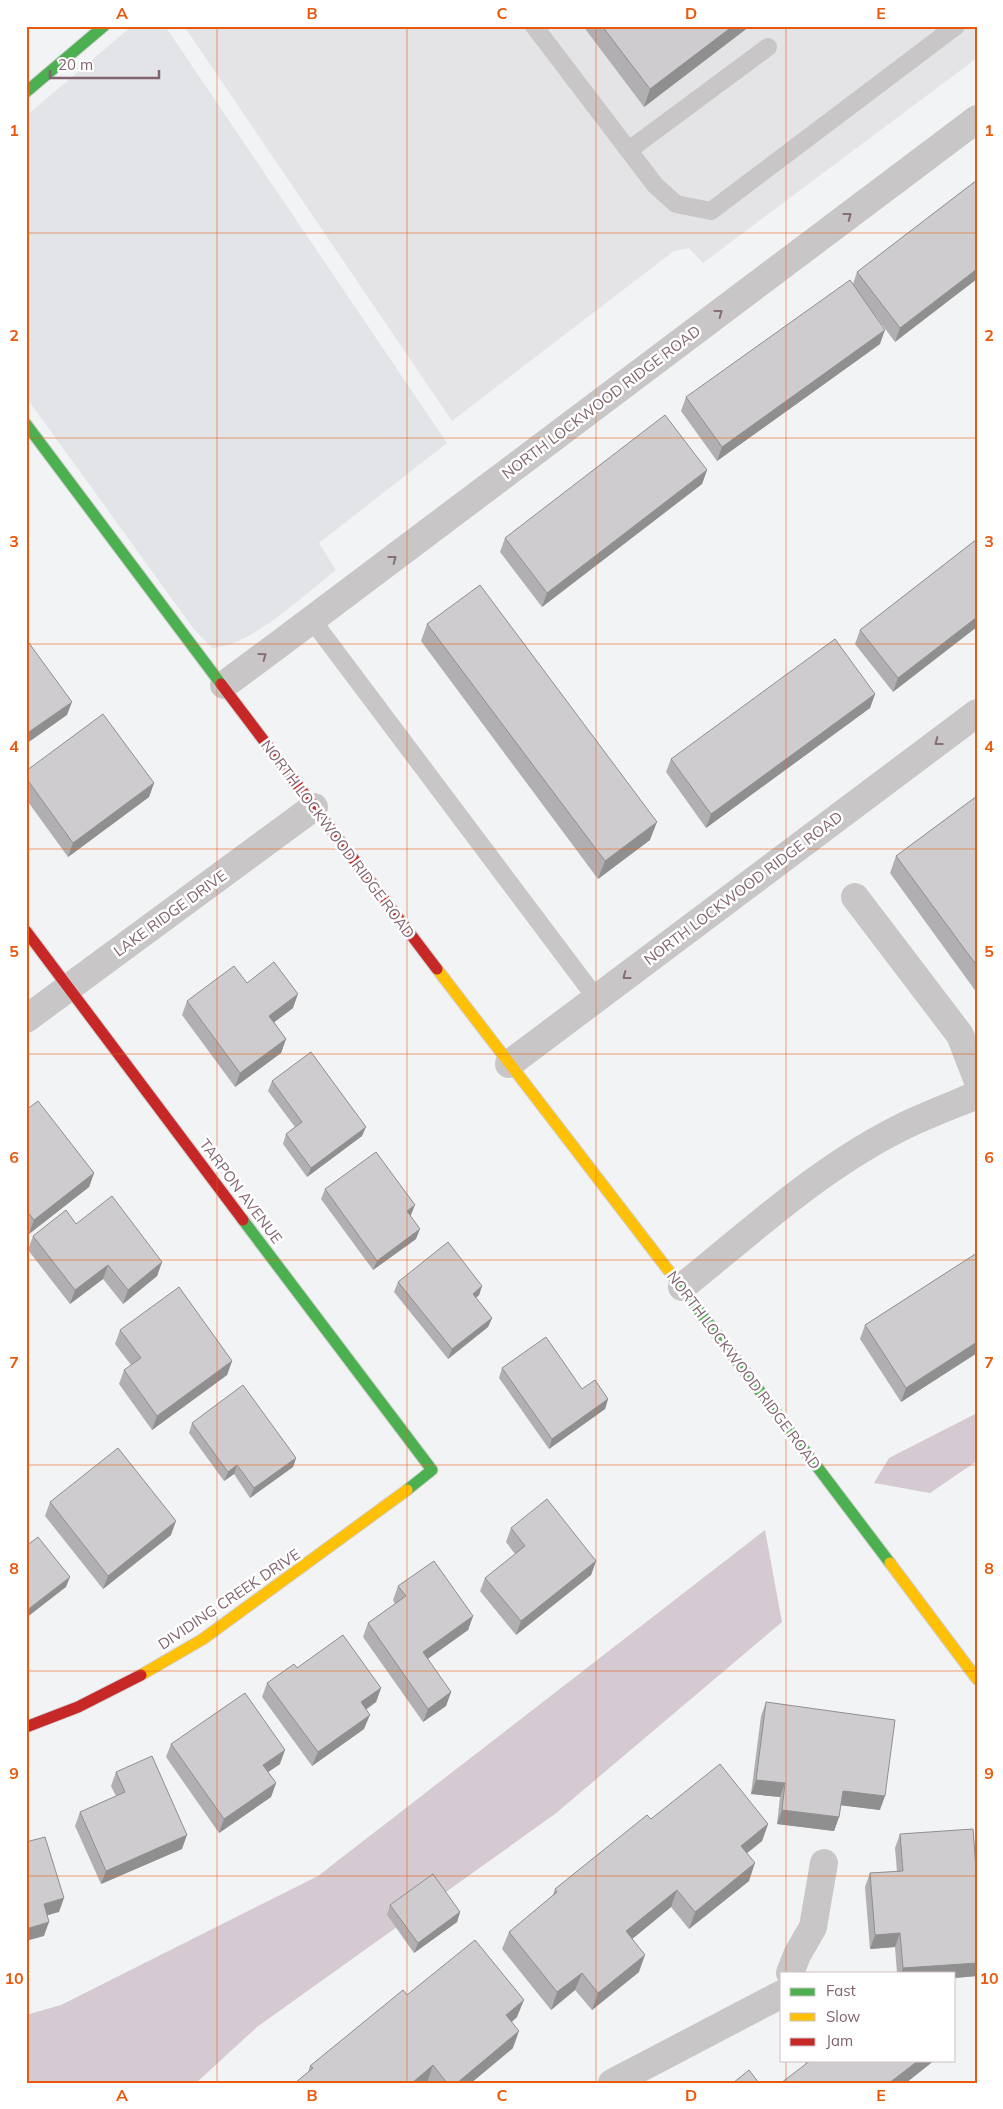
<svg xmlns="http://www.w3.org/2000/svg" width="1003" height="2109" font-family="Mulish,sans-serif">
<rect width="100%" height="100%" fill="#f2f3f4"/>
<path fill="#e4e3e5" d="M184,26H977V58L703,263L689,248L674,251L452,421Z"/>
<path fill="#e2e4e8" d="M132,26H165L447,443L319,543L336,570C305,594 250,647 212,648L193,628L26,397V116Z"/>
<g fill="#d5cad2">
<path d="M977,1413V1461L930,1493L874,1483L889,1458Z"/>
<path d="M765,1530L782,1622L555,1814L257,2027L196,2083H26V2015L61,2005L318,1876Z"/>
</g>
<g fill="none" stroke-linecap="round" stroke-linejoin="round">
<defs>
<g id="fast">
<path d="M26,92L104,26"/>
<path d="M26,424L221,684"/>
<path d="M243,1220L432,1470L407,1490"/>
<path d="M672,1275L890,1563"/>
</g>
<g id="slow">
<path d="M437,969L672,1275"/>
<path d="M890,1563L977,1679"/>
<path d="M141,1675L203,1639L407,1490"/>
</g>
<g id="jam">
<path d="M221,684L437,969"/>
<path d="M26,931L243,1220"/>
<path d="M26,1727L78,1707L141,1675"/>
</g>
</defs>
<use href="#fast" stroke="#d2d0d1" stroke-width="13"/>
<use href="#slow" stroke="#d2d0d1" stroke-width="13"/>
<use href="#jam" stroke="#d2d0d1" stroke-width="13"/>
<g stroke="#c8c6c7" stroke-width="18">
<path d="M534,26L655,185L676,204L711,211L956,26"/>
<path d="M629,150L768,47"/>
<path d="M312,620L596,998"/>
</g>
<g stroke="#c8c6c7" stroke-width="28">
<path d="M224,685L282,642L977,119"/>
<path d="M855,897L960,1035L977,1079"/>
<path d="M26,1019L314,807"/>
<path d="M509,1064L977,713"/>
<path d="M682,1287C753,1230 823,1165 906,1125C929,1114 953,1105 977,1095"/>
<path d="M790,1973L797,1955L813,1927L824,1863"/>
<path d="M612,2083L782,1994"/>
</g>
<use href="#fast" stroke="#4caf50" stroke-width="11"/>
<use href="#slow" stroke="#ffc107" stroke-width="11"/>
<use href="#jam" stroke="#c62828" stroke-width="11"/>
</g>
<g fill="#b1afb1">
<path d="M583,26H750L644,107Z"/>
<path d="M977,180L895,342L875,315L880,344L717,461L681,411L686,397L853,284L857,272Z"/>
<path d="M707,470L702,484L542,607L500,552L505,538Z"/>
<path d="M977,539L893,692L855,644L860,630Z"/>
<path d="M427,624L650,840L598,879L421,641Z"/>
<path d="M875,694L870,708L706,828L666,772L671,759Z"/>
<path d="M26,771L154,783L149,797L68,857L26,799Z"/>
<path d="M977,796V993L890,873L896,856Z"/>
<path d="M247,983L293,1008L274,1022L286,1039L281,1053L235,1087L182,1015L187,1001Z"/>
<path d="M272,1081L362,1136L307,1177L283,1144L286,1134L295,1127L268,1091Z"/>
<path d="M26,1110L94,1173L89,1187L29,1234L26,1230Z"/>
<path d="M325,1189L411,1215L410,1216L416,1239L373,1270L321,1199Z"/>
<path d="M76,1224L162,1262L157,1276L123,1304L103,1279L70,1304L28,1250L33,1236Z"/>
<path d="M977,1253V1353L901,1402L860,1339L865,1325Z"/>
<path d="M398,1282L482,1286L479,1295L476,1298L492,1318L488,1327L448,1359L394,1292Z"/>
<path d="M120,1330L232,1361L227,1375L152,1430L119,1384L124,1370L131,1365L115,1344Z"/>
<path d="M502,1368L582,1389L608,1399L605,1409L549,1449L499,1378Z"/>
<path d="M192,1423L296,1458L293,1467L250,1498L234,1474L224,1481L189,1433Z"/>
<path d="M50,1502L171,1535L103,1589L45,1516Z"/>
<path d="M511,1528L596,1561L591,1575L516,1635L480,1591L485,1578L515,1554L506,1542Z"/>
<path d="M398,1586L473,1616L468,1630L427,1659L451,1692L446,1706L423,1722L363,1637L368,1623L395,1604L393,1600Z"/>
<path d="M297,1668L381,1688L376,1702L366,1710L364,1729L312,1766L262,1697L267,1683Z"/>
<path d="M766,1702L880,1810L841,1805L839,1817L834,1831L777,1824L780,1797L751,1794L761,1716Z"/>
<path d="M171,1744L280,1764L268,1772L276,1783L271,1797L219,1833L166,1757Z"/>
<path d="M116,1772L182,1849L101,1884L75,1826L80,1812L116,1796L111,1786Z"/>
<path d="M651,1819L768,1824L762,1841L747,1853L749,1881L689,1929L671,1907L632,1939L639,1972L592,2010L575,1990L551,2010L502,1949L509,1932L552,1897L555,1889Z"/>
<path d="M900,1834L977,1976L954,1978V1973H897L895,1947L870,1949L865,1887L870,1873L897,1872L895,1848Z"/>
<path d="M390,1905L460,1912L457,1922L414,1953L387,1915Z"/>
<path d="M407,1995L517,2017L512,2022L513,2048L471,2083H295L308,2072L310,2066Z"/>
<path d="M803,2060H935L806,2064Z"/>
</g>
<g fill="#908f90">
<path d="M733,26H750L644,107L650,89Z"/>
<path d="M977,269V279L895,342L900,328Z"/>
<path d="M885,330L880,344L717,461L722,447Z"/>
<path d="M707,470L702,484L542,607L547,593Z"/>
<path d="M977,617V627L893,692L898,678Z"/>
<path d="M875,694L870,708L706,828L711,814Z"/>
<path d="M72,702L67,715L26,744V734Z"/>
<path d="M154,783L149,797L68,857L73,843Z"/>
<path d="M657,822L650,840L598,879L605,861Z"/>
<path d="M298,994L293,1008L264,1030L269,1016Z"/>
<path d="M286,1039L281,1053L235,1087L240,1073Z"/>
<path d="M366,1127L362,1136L307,1177L311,1168Z"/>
<path d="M94,1173L89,1187L29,1234L34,1220Z"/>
<path d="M415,1205L411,1215L403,1221L407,1211Z"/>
<path d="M420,1229L416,1239L373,1270L377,1261Z"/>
<path d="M162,1262L157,1276L123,1304L128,1290Z"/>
<path d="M108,1265L103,1279L70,1304L75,1290Z"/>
<path d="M482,1286L479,1295L469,1304L473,1294Z"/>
<path d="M492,1318L488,1327L448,1359L452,1349Z"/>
<path d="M977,1342V1353L901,1402L906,1388Z"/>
<path d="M232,1361L227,1375L152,1430L157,1416Z"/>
<path d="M608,1399L605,1409L549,1449L552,1439Z"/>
<path d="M296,1458L293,1467L250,1498L254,1488Z"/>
<path d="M237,1465L234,1474L224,1481L228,1472Z"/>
<path d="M176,1521L171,1535L103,1589L108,1576Z"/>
<path d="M596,1561L591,1575L516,1635L521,1621Z"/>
<path d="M70,1577L66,1587L26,1618V1611Z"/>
<path d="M473,1616L468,1630L418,1666L423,1652Z"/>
<path d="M381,1688L376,1702L356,1716L361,1702Z"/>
<path d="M451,1692L446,1706L423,1722L428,1709Z"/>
<path d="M370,1715L364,1729L312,1766L318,1752Z"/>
<path d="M285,1750L280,1764L258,1779L263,1765Z"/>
<path d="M756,1780L785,1783L780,1797L751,1794Z"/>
<path d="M276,1783L271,1797L219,1833L224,1819Z"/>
<path d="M843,1791L885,1796L880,1810L838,1805Z"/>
<path d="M782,1810L839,1817L834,1831L777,1824Z"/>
<path d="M768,1824L762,1841L735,1863L741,1846Z"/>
<path d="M187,1835L182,1849L101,1884L106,1871Z"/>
<path d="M755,1863L749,1881L689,1929L695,1912Z"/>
<path d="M677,1890L671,1907L620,1949L626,1931Z"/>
<path d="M64,1898L59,1912L38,1918L44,1904Z"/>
<path d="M460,1912L457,1922L414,1953L418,1943Z"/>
<path d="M49,1922L44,1936L26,1941V1929Z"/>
<path d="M900,1933L895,1947L870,1949L875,1935Z"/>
<path d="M645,1955L639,1972L592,2010L598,1993Z"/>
<path d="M977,1963V1976L954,1978V1973H901L903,1968Z"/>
<path d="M582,1973L575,1990L551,2010L557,1992Z"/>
<path d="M524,2000L517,2017L499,2032L506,2015Z"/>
<path d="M519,2031L513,2048L471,2083H457Z"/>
<path d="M919,2060H935L906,2083H889Z"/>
<path d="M433,2065L427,2083H412Z"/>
</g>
<g fill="#ceccce" stroke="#908f90">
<path d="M602,26H733L650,89Z"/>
<path d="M977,180V269L900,328L857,272Z"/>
<path d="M850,280L885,330L722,447L686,397Z"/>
<path d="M665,415L707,470L547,593L505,538Z"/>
<path d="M977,539V617L898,678L860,630Z"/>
<path d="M480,585L657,822L605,861L427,624Z"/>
<path d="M26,639L72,702L26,734Z"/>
<path d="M835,639L875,694L711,814L671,759Z"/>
<path d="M103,714L154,783L73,843L26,778V771Z"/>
<path d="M977,796V966L896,856Z"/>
<path d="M274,962L298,994L269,1016L286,1039L240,1073L187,1001L234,966L247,983Z"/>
<path d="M311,1052L366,1127L311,1168L286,1134L302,1122L272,1081Z"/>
<path d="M38,1101L94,1173L34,1220L26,1210V1110Z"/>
<path d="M376,1152L415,1205L407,1211L420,1229L377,1261L325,1189Z"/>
<path d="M112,1196L162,1262L128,1290L108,1265L75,1290L33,1236L66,1210L76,1224Z"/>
<path d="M448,1242L482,1286L473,1294L492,1318L452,1349L398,1282Z"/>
<path d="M977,1253V1342L906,1388L865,1325Z"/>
<path d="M179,1287L232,1361L157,1416L124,1370L141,1358L120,1330Z"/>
<path d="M546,1337L582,1389L595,1380L608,1399L552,1439L502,1368Z"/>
<path d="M243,1385L296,1458L254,1488L237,1465L228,1472L192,1423Z"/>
<path d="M118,1448L176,1521L108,1576L50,1502Z"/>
<path d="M547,1499L596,1561L521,1621L485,1578L525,1546L511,1528Z"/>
<path d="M38,1537L70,1577L26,1611V1546Z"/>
<path d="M434,1561L473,1616L423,1652L451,1692L428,1709L368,1623L406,1596L398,1586Z"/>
<path d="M343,1635L381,1688L361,1702L370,1715L318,1752L267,1683L294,1664L297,1668Z"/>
<path d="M245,1693L285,1750L263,1765L276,1783L224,1819L171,1744Z"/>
<path d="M766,1702L895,1720L885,1796L843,1791L839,1817L782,1810L785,1783L756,1780Z"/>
<path d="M152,1756L187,1835L106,1871L80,1812L125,1792L116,1772Z"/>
<path d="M720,1764L768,1824L741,1846L755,1863L695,1912L677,1890L626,1931L645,1955L598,1993L582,1973L557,1992L509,1932L557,1892L555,1889L647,1815L651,1819Z"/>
<path d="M973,1829L977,1882V1963L903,1968L900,1933L875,1935L870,1873L903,1871L900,1834Z"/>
<path d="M45,1837L64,1898L44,1904L49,1922L26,1929V1842Z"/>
<path d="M433,1874L460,1912L418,1943L390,1905Z"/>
<path d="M475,1940L524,2000L506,2015L519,2031L457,2083H447L433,2065L412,2083H295L313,2068L310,2066L403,1990L407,1995Z"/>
<path d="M811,2060H919L889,2083H781Z"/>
<path d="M749,2070L759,2083H733Z"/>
</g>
<defs><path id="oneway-chevron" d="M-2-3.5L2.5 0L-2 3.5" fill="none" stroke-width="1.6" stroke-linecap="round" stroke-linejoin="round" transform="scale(1.25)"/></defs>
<g stroke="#886e79">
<use href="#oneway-chevron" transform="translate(848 216) rotate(-37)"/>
<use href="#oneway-chevron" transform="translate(719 313) rotate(-37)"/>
<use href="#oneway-chevron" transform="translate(393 559) rotate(-37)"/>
<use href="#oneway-chevron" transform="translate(263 656) rotate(-36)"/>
<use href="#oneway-chevron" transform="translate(938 742) rotate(143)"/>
<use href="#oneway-chevron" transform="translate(626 976) rotate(143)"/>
</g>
<path fill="none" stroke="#e8590c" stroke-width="1" stroke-opacity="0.55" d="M217,26V2083M407,26V2083M596,26V2083M786,26V1973M26,233H977M26,438H977M26,644H977M26,849H977M26,1054H977M26,1260H977M26,1465H977M26,1671H977M26,1876H977M786,2060V2083"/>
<g text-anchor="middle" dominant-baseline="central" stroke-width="5" stroke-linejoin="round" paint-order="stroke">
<g font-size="15" fill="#816470" stroke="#fff">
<text transform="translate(601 402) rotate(-37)">NORTH LOCKWOOD RIDGE ROAD</text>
<text transform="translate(338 839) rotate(53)">NORTH LOCKWOOD RIDGE ROAD</text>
<text transform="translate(743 888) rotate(-37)">NORTH LOCKWOOD RIDGE ROAD</text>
<text transform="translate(170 913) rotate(-36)">LAKE RIDGE DRIVE</text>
<text transform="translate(241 1191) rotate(53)">TARPON AVENUE</text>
<text transform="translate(744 1370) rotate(53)">NORTH LOCKWOOD RIDGE ROAD</text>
<text transform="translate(229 1599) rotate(-34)">DIVIDING CREEK DRIVE</text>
</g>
</g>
<rect width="1003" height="2109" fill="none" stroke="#ffffff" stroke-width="55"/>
<rect x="780" y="1972" width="175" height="90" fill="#ffffff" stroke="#cdc1c6"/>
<rect x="790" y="1988" width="25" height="8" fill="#4caf50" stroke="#cdc1c6"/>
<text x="826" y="1996" font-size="15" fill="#816470">Fast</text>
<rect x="790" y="2013" width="25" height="8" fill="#ffc107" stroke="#cdc1c6"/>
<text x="826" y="2022" font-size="15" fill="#816470">Slow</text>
<rect x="790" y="2038" width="25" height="8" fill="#c62828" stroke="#cdc1c6"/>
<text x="826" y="2046" font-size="15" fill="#816470">Jam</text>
<path d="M50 70v8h109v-8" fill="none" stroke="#816470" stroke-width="2.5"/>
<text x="58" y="70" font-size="15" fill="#816470" stroke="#ffffff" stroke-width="4" paint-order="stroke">20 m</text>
<rect x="28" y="28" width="948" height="2054" fill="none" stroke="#e8590c" stroke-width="2"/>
<g font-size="16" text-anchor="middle" font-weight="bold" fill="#e8590c">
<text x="122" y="19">A</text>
<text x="312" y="19">B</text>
<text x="502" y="19">C</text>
<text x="691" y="19">D</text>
<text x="881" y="19">E</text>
<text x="14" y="136">1</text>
<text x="989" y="136">1</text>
<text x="14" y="341">2</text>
<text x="989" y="341">2</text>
<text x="14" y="547">3</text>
<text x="989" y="547">3</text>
<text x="14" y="752">4</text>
<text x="989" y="752">4</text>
<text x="14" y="957">5</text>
<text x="989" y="957">5</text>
<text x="14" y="1163">6</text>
<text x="989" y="1163">6</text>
<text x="14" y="1368">7</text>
<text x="989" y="1368">7</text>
<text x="14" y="1574">8</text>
<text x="989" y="1574">8</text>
<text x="14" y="1779">9</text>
<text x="989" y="1779">9</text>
<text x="14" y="1984">10</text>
<text x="989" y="1984">10</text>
<text x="122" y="2101">A</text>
<text x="312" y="2101">B</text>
<text x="502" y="2101">C</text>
<text x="691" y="2101">D</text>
<text x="881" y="2101">E</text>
</g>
</svg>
